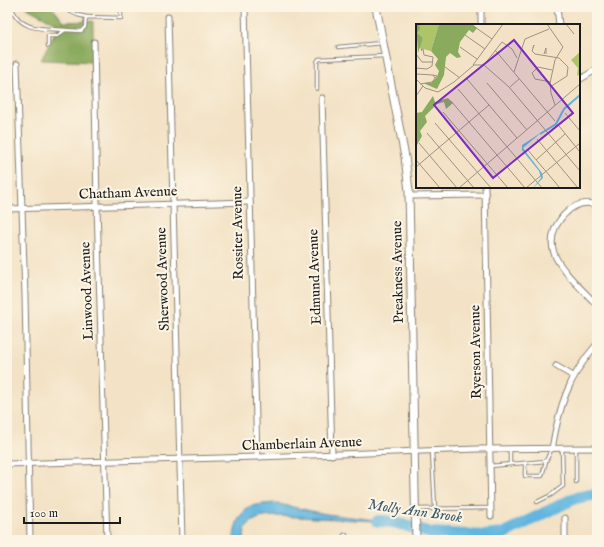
<svg xmlns="http://www.w3.org/2000/svg" width="604" height="547" font-family="'IM FELL English',serif">
<rect width="100%" height="100%" fill="#fcf5e5"/>
<filter id="ink" filterUnits="userSpaceOnUse"><feTurbulence type="fractalNoise" baseFrequency=".025" numOctaves="2"/><feDisplacementMap in="SourceGraphic" scale="8" xChannelSelector="R" yChannelSelector="G"/><feConvolveMatrix kernelMatrix="1 2 1 2 8 2 1 2 1" color-interpolation-filters="sRGB"/></filter>
<filter id="wash" filterUnits="userSpaceOnUse"><feTurbulence type="fractalNoise" baseFrequency=".012" numOctaves="4" result="noise"/><feDisplacementMap in="SourceGraphic" scale="16" xChannelSelector="R" yChannelSelector="G"/><feGaussianBlur stdDeviation="0.9" result="paint"/><feColorMatrix in="noise" values="0 0 0 0 0 0 0 0 0 0 0 0 0 0 0 0 0 1.4 0 .05"/><feComposite in="paint" operator="in"/></filter>
<g filter="url(#wash)">
<rect width="100%" height="100%" fill="#f3e2c5"/>
<path fill="#8aaa5d" stroke="#53633c" d="M25,7H52L64,22L93,21V62L41,60L59,25Z"/>
<path fill="#62b5de" stroke="#3f687d" d="M274,503L326,514L394,522L278,516C263,517 256,516 245,528L244,540H234C234,528 238,514 250,507C256,504 267,504 274,503Z"/>
<g fill="none" stroke-linecap="round" stroke-linejoin="round">
<path stroke="#62b5de" stroke-width="12" d="M378,521L394,522L431,533L485,536L502,534L575,498L597,494"/>
</g>
</g>
<g filter="url(#ink)">
<g fill="none" stroke-linecap="round" stroke-linejoin="round">
<defs>
<g id="service">
<path d="M13,7L12,9C22,32 43,28 65,30"/>
<path d="M61,7L78,15L86,17"/>
<path d="M48,46V36H57L65,30L81,31L85,27L86,17L121,18V7"/>
<path d="M338,47L382,43"/>
<path d="M317,89V62L319,59L385,56"/>
<path d="M576,449V482"/>
<path d="M510,450V464"/>
<path d="M432,451L435,508"/>
<path d="M525,463V476H542L546,461"/>
<path d="M490,466L546,461L551,450"/>
<path d="M537,502L551,495L563,486L562,449"/>
<path d="M417,509L491,508"/>
</g>
<g id="minor">
<path d="M245,7L257,457"/>
<path d="M481,7V25"/>
<path d="M557,7L559,25"/>
<path d="M168,17L182,540"/>
<path d="M94,42L97,206L107,540"/>
<path d="M17,64L25,296L30,540"/>
<path d="M579,80L597,69"/>
<path d="M322,98L332,455"/>
<path d="M485,187L491,516"/>
<path d="M409,196L486,195"/>
<path d="M597,205C585,201 574,205 566,213C561,217 558,223 555,228C552,236 551,245 554,253C559,269 585,292 597,305"/>
<path d="M7,209L250,202"/>
<path d="M556,366L573,376"/>
<path d="M552,449C559,407 568,377 597,344"/>
<path d="M7,464L257,457L477,449L597,448"/>
<path d="M565,518V540"/>
<path d="M345,536V540"/>
</g>
<path id="secondary" d="M376,7L405,157L409,191L416,540"/>
</defs>
<use href="#service" stroke="#887f70" stroke-width="4.5"/>
<use href="#minor" stroke="#887f70" stroke-width="7"/>
<use href="#secondary" stroke="#887f70" stroke-width="9"/>
<use href="#service" stroke="#fff" stroke-width="2.5"/>
<use href="#minor" stroke="#fff" stroke-width="5"/>
<use href="#secondary" stroke="#fff" stroke-width="7"/>
</g>
</g>
<g text-anchor="middle" dominant-baseline="central" stroke-width="4" stroke-linejoin="round" paint-order="stroke">
<g font-size="14" fill="#1c1c1c" stroke="#fcf5e5">
<text transform="translate(128 193) rotate(-2)">Chatham Avenue</text>
<text transform="translate(238 233) rotate(-91)">Rossiter Avenue</text>
<text transform="translate(398 272) rotate(-91)">Preakness Avenue</text>
<text transform="translate(315 277) rotate(-92)">Edmund Avenue</text>
<text transform="translate(163 279) rotate(-92)">Sherwood Avenue</text>
<text transform="translate(87 291) rotate(-92)">Linwood Avenue</text>
<text transform="translate(476 352) rotate(-91)">Ryerson Avenue</text>
<text transform="translate(302 444) rotate(-2)">Chamberlain Avenue</text>
</g>
<g font-size="15" font-style="italic" fill="#38596a" stroke="#fcf5e5">
<text transform="translate(415 511) rotate(8)">Molly Ann Brook</text>
</g>
</g>
<g transform="translate(416 24)">
<rect width="164" height="164" fill="#f3e2c5"/>
<path d="M3,0H23L15,27L3,24L7,14L0,9L3,5ZM164,28V50L161,52L162,44L155,36Z" fill="#adc469"/>
<path d="M0,0H3L4,5L1,9L7,14L2,29ZM23,0H56L61,4L57,9L53,6L44,18L42,28L45,33L41,34L34,29L30,33L28,51L21,65L7,59H15L21,53L23,47L19,41L22,35L15,27ZM17,72L19,78L32,74L37,79L30,85L28,78L21,80L9,92L11,98L4,107L6,112L1,121L0,89L6,88Z" fill="#8aaa5d"/>
<path d="M126,108L107,124L126,149L127,154L117,164L125,154L123,147L106,126V121Z" fill="#62b5de"/>
<path fill="none" stroke="#62b5de" stroke-width="2" d="M124,110L140,100L148,85L164,71"/>
<path fill="none" stroke="#9d9381" stroke-width="1" d="M131,0L147,23L139,36L134,59L135,69L139,81M150,0L158,10M56,1L76,15M49,11L69,25M44,23L61,35M117,24L118,21L116,27L119,30L143,34L152,43L151,52L134,63M79,26L139,97M0,30L6,38H17M128,30L130,24V30M57,41L87,0M68,41L86,18L96,25L101,34M29,43L44,54M0,44L11,45L16,42L17,33L8,31L7,25H5L6,27M98,48L109,15L133,5M0,50L17,51L19,54M0,55L9,64L22,68L38,58L58,41H68L93,63L164,147M51,55L101,114M135,58L119,55L116,49L122,43L136,46M71,59L111,106M4,60L16,58L21,52L17,51M94,63L103,55M42,65L126,164M0,72L7,62M35,77L109,164M27,88L92,164M149,89L164,107M19,99L75,164M143,102L164,128M11,109L58,164M121,115L162,164M3,119L41,164M111,125L144,164M0,136L24,164M120,136L149,110M0,143L73,81M43,164L164,60M110,164L164,119"/>
<path fill="#7b2cbf" fill-opacity="0.15" stroke="#7b2cbf" stroke-width="2" d="M98,16L157,89L77,154L18,81Z"/>
<rect width="164" height="164" fill="none" stroke="#1c1c1c" stroke-width="2"/>
</g>
<rect width="604" height="547" fill="none" stroke="#fcf5e5" stroke-width="24"/>
<path d="M24 517v6h96v-6" fill="none" stroke="#1c1c1c" stroke-width="2"/>
<text x="30" y="517" font-size="12" fill="#1c1c1c" stroke="#fcf5e5" stroke-width="3" paint-order="stroke">100 m</text>
</svg>
